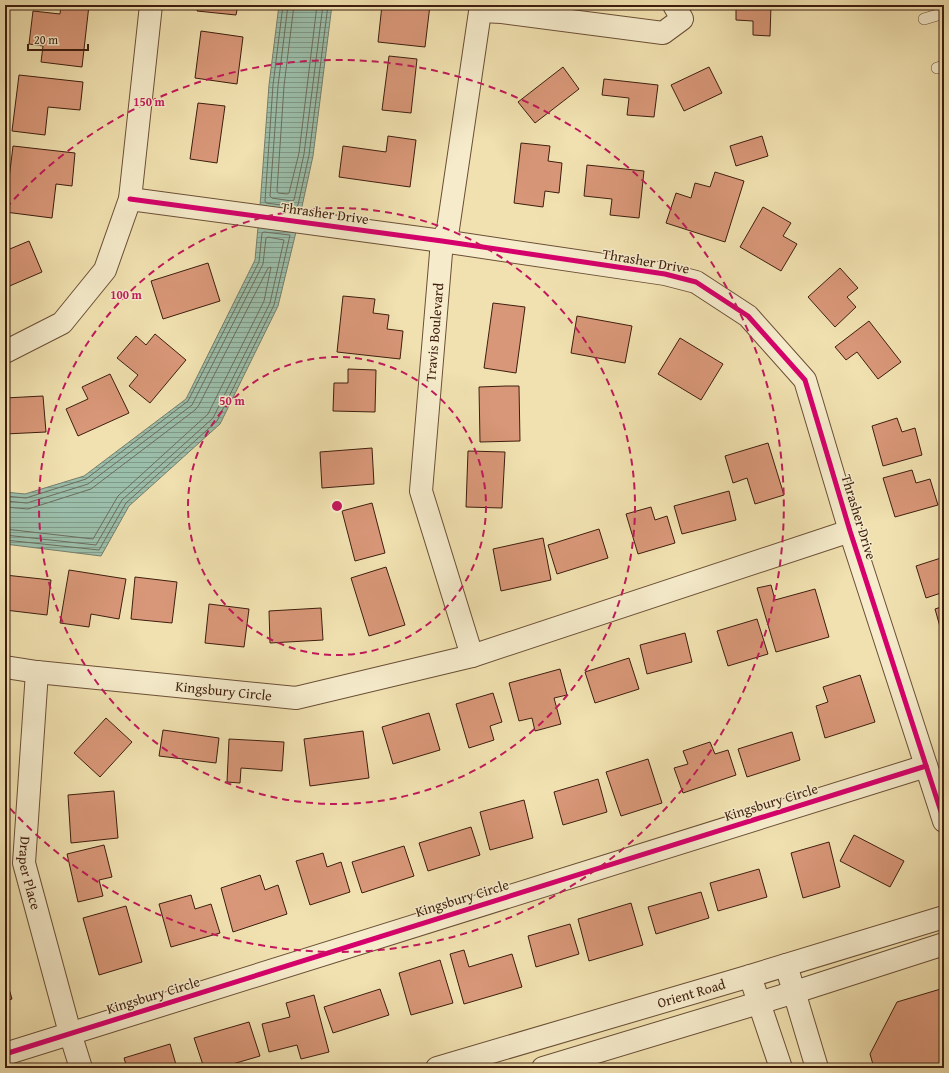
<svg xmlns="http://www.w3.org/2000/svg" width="949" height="1073" font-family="'Gentium Book Plus',serif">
<defs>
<pattern id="water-rules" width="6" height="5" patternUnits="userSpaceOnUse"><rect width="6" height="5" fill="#9bbeaa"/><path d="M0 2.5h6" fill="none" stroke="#809a89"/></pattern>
</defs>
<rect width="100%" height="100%" fill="#f1e1b0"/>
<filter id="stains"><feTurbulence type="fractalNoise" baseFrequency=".005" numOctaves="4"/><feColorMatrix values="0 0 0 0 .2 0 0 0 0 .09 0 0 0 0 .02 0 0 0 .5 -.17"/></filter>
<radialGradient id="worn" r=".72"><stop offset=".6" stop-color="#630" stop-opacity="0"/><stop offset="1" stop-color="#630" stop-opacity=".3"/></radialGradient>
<g fill="url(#water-rules)" stroke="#767e6c">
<path d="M279,5H332L313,156L301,211L260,206L269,85Z"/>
<path d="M258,227L296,232L278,306L220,424L129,506L101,556L5,544V492L25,494L84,476L186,399L255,260Z"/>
</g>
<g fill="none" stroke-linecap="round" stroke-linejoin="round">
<g stroke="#6c6e5c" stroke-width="1">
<path d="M283,5L273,85L265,201L266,203L296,207L298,205L309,155L328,5"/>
<path d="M288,5L278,86L270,196L272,198L292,201L294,200L304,154L323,5"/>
<path d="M294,5L284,86L277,191L278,193L287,194L289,193L299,153L317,5"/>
<path d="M5,496L26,498L86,479L188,401L259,262L262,233L264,232L290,235L274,305L217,421L126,503L99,550L5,540"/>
<path d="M5,501L27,503L88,484L192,405L263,264L266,238L268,237L284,240L270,303L213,418L122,500L96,545L5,535"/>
<path d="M5,507L28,509L91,489L195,410L199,405L268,268L271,267L264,301L208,414L118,496L93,539L5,529"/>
</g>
</g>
<g fill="#d89778" stroke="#3e1e0e">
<path d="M61,5H89L82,67L41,62L43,46L29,44L33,11L60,14Z"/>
<path d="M198,5H238L236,15L197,11Z"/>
<path d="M382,5H430L425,47L378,42Z"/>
<path d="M736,5H771L770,36L753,35V21L736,20Z"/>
<path d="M201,31L243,37L237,84L195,78Z"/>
<path d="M389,56L417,59L411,113L382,110Z"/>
<path d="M563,67L579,89L535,123L518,102Z"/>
<path d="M709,67L722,93L684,111L671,85Z"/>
<path d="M19,75L83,82L80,110L48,107L45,135L12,131Z"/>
<path d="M604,79L658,85L654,117L627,115L629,98L602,95Z"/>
<path d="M198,103L225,106L217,163L190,159Z"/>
<path d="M388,136L416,140L410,187L339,177L343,146L386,152Z"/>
<path d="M762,136L768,156L736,166L730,146Z"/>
<path d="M521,143L550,146L548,161L562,163L559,193L545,191L543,207L514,203Z"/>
<path d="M13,146L75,153L72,186L56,184L52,218L5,212Z"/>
<path d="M587,165L644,171L639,218L610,215L612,199L584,196Z"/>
<path d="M715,172L744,181L725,242L666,223L676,193L691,198L695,183L710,187Z"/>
<path d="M763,207L791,223L783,236L797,244L781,271L740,247Z"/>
<path d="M29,241L42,272L5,288V251Z"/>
<path d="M208,263L220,301L163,319L151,281Z"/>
<path d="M840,268L858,288L847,297L856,307L835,327L808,297Z"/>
<path d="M343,296L375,299L373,313L389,315L387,329L403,331L400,359L337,352Z"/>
<path d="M493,303L525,307L516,373L484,368Z"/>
<path d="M577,316L632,326L625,363L571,353Z"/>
<path d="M869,321L901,362L878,379L857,352L846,360L835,347Z"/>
<path d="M155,334L186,360L150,403L129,386L138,375L117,358L136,336L146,345Z"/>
<path d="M680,338L723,364L701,400L658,374Z"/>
<path d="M348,369L376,370L375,412L333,411L334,383H348Z"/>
<path d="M110,374L129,413L78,436L66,409L88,399L82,387Z"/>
<path d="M506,386H519L520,441L480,442L479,387Z"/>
<path d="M43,396L46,432L5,434V398Z"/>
<path d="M897,418L902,432L915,428L922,455L883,466L872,426Z"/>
<path d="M768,443L784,495L755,504L747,478L733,483L725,456Z"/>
<path d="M372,448L374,484L322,488L320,452Z"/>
<path d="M468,451L505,452L502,508L466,507Z"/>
<path d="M912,470L916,483L930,479L938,505L895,517L883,478Z"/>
<path d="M729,491L736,520L682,534L674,506Z"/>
<path d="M372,503L385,553L355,561L342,511Z"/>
<path d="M651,507L655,520L667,516L675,543L638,554L626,514Z"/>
<path d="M599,529L608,558L557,574L548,545Z"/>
<path d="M543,538L551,580L501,591L493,549Z"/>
<path d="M944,557V592L926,598L916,566Z"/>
<path d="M386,567L405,625L369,636L351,578Z"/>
<path d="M69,570L126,579L119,619L91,614L89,627L60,623Z"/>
<path d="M5,575L51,580L47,615L5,610Z"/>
<path d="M135,577L177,582L172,623L131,619Z"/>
<path d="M771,585L775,600L815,589L829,637L776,652L757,588Z"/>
<path d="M209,604L249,609L244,647L205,643Z"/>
<path d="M944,606V641L935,609Z"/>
<path d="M321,608L323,640L270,643L269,611Z"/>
<path d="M757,619L768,654L728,666L717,631Z"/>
<path d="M685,633L692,662L647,674L640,645Z"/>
<path d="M629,658L639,689L595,703L585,672Z"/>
<path d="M560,669L567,695L554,698L561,724L535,731L532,718L519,721L509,683Z"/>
<path d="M860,675L875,722L825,738L816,706L828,702L823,687Z"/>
<path d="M493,693L502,722L490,726L494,740L469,748L456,704Z"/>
<path d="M429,713L440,750L393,764L382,727Z"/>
<path d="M106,718L132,742L100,777L74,753Z"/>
<path d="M163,730L219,738L216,763L159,756Z"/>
<path d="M363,731L369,778L310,786L304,739Z"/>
<path d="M792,732L800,760L747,777L738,749Z"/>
<path d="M229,739L284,742L282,771L241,768L240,783L227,782Z"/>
<path d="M710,742L715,754L728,750L736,775L683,793L674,768L688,764L683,751Z"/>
<path d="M648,759L662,803L621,816L606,772Z"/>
<path d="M598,779L607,812L563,825L554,792Z"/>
<path d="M114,791L118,838L71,843L68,795Z"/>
<path d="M524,800L533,838L490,850L480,812Z"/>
<path d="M471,827L480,855L428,871L419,843Z"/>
<path d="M854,835L904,861L890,887L840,861Z"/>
<path d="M829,842L840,887L803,898L791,853Z"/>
<path d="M104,845L112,877L99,880L103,896L78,902L67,854Z"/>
<path d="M404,846L414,876L362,893L352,862Z"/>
<path d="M323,853L327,867L341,862L350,892L310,905L296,861Z"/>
<path d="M759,869L767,897L718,911L710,883Z"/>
<path d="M260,875L265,890L278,885L287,914L233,932L221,888Z"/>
<path d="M701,892L709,918L656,934L648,907Z"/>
<path d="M191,895L195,909L211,904L220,933L171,947L159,904Z"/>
<path d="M631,903L643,945L589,961L578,919Z"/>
<path d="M126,906L142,962L99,975L83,918Z"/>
<path d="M570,924L579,954L536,967L528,936Z"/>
<path d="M464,950L469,967L512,954L522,987L464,1004L450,954Z"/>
<path d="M440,960L453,1003L411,1015L399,973Z"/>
<path d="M5,975L12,999L5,1001Z"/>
<path d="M944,988V1068H874L870,1054L897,1002Z"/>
<path d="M380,989L389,1015L333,1033L324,1007Z"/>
<path d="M314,995L329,1052L301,1059L297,1045L269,1052L262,1024L290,1017L286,1003Z"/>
<path d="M249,1022L260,1056L219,1068H204L194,1038Z"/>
<path d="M170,1044L177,1068H127L124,1058Z"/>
</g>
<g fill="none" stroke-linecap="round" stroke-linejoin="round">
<defs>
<g id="service">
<path d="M924,19L944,13"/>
<path d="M937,68L944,66"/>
</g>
<g id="minor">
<path d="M480,11L502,12L663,33L682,19L674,5"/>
<path d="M130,199L442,241L665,274L696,282L748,316L805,380L850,531L944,821"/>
<path d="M5,352L62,323L105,270L130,199L151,5"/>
<path id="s1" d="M472,656L421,491L442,241L448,229L481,5"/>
<path id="s2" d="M5,667L37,672L296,698L472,656L850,531"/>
<path id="s3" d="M37,672L24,863L70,1033L81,1068"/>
<path d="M786,965L817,1068"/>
<path d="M750,976L781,1068"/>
<path d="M5,1054L926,766"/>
</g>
<g id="tertiary">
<path id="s4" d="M437,1068L750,976L944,917"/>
<path d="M543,1068L795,992L944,944"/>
</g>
</defs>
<use href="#service" stroke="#6b4f36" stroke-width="12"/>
<use href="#minor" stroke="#6b4f36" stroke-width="24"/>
<use href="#tertiary" stroke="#6b4f36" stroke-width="24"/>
<use href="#service" stroke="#f6eccc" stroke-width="11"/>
<use href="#minor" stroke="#f6eccc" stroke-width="22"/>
<use href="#tertiary" stroke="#f6eccc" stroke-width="22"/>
<defs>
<g id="cycleway">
<path d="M130,199L442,241L665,274L696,282L748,316L805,380L850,531L944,821"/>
<path d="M5,1054L926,766"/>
</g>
</defs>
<use href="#cycleway" stroke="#f6eccc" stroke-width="8"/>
<use href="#cycleway" stroke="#d6006c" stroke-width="5"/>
</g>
<g fill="none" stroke="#c2185b" stroke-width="2" stroke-dasharray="7 5">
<circle cx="337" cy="506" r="149"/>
<circle cx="337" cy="506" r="298"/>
<path d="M6 208A446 446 0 1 1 6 804"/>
</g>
<g text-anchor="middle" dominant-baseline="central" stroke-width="3" stroke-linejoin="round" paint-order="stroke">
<g font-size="14" fill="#3e1e0e" stroke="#f6eccc">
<text transform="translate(325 213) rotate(8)">Thrasher Drive</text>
<text transform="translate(646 261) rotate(10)">Thrasher Drive</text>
<text stroke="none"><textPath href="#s1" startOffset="332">Travis Boulevard</textPath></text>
<text transform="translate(859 517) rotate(73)">Thrasher Drive</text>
<text stroke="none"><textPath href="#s2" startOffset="220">Kingsbury Circle</textPath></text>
<text transform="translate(771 802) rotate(-17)">Kingsbury Circle</text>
<text stroke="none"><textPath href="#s3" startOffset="202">Draper Place</textPath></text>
<text transform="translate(462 898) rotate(-17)">Kingsbury Circle</text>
<text stroke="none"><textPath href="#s4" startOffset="265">Orient Road</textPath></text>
<text transform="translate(153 995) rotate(-17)">Kingsbury Circle</text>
</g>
</g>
<circle cx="337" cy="506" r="6" fill="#c2185b" stroke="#f6eccc" stroke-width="2"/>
<g font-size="12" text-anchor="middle" font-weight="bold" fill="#c2185b" stroke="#f6eccc" stroke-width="3" stroke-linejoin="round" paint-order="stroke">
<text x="149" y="106">150 m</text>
<text x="126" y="299">100 m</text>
<text x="232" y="405">50 m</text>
</g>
<rect width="949" height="1073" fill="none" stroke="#f1e1b0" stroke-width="20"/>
<rect x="6" y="6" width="937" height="1061" fill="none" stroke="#3e1e0e" stroke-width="2"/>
<rect x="10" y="10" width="929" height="1053" fill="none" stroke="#3e1e0e"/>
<path d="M28 44v6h60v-6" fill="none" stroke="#3e1e0e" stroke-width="2"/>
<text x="34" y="44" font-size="12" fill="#3e1e0e" stroke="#f6eccc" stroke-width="3" paint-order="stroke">20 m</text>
<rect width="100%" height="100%" filter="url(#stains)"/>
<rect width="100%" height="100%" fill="url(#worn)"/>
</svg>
